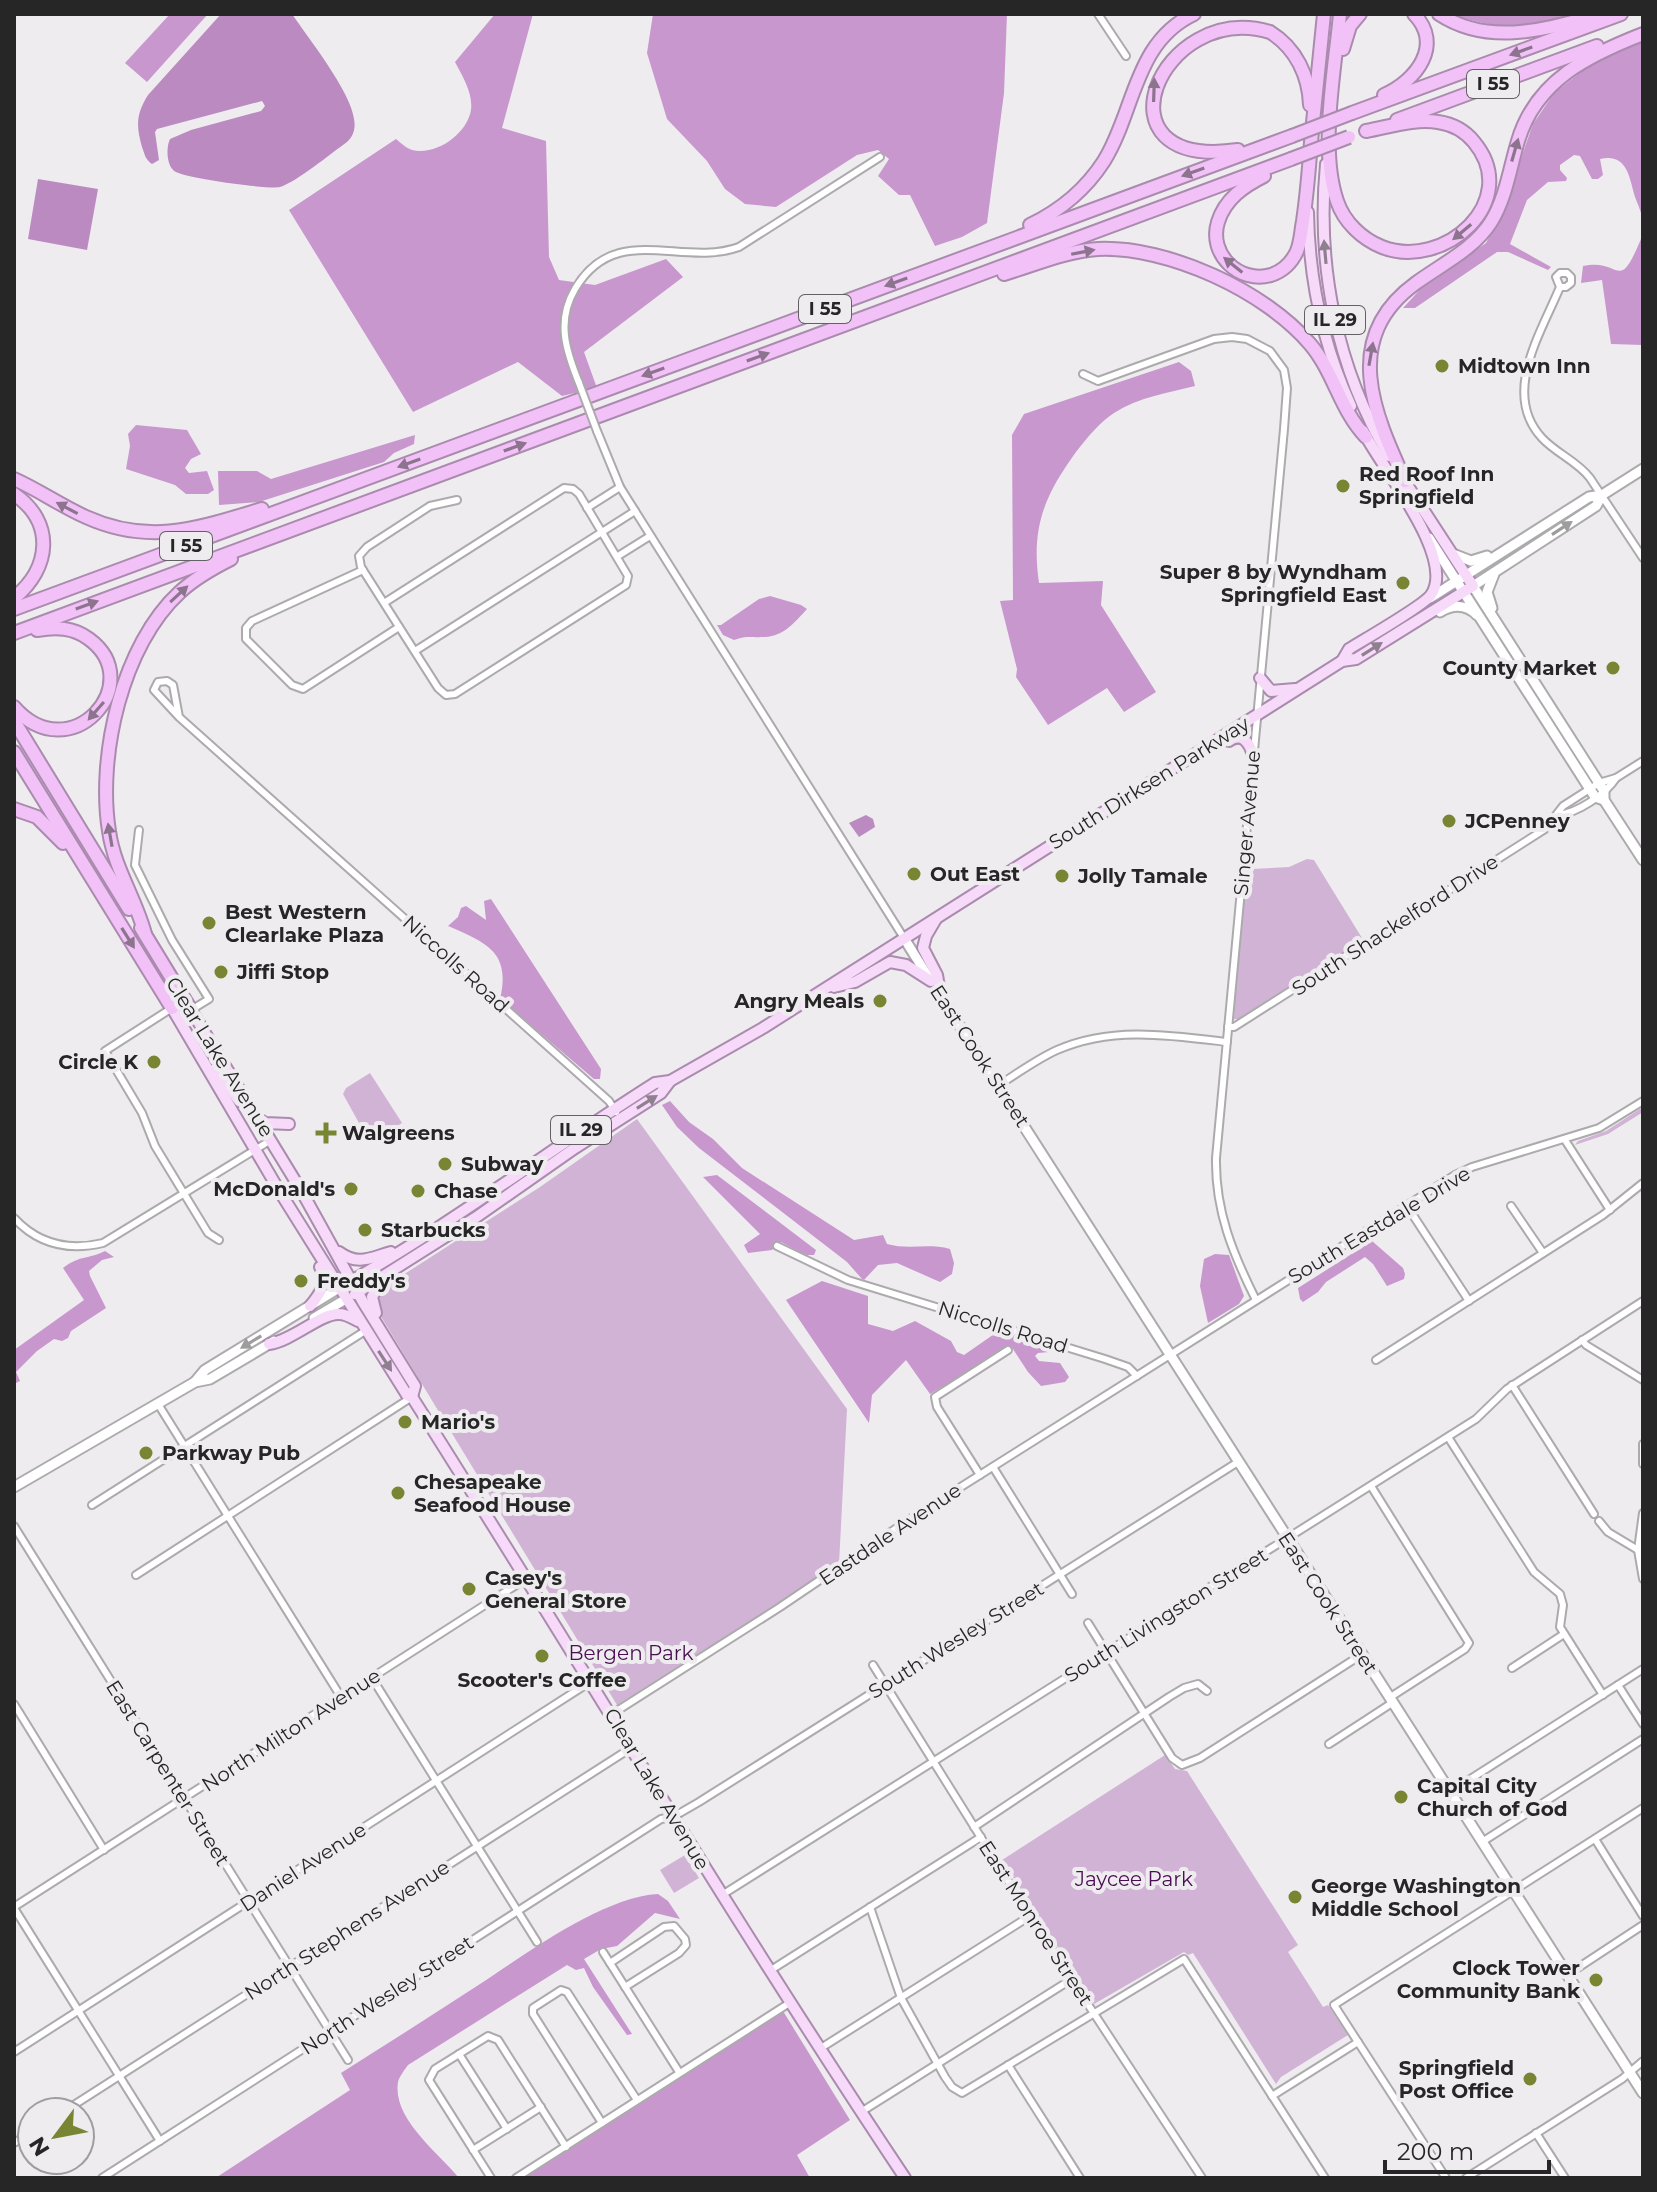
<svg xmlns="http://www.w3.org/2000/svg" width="1657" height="2192" font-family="Montserrat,sans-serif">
<rect width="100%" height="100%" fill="#efecf0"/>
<g fill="#d1b3d5">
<path d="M1307,859L1314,860L1362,938L1359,944L1239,1019H1234L1232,1015L1246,872L1252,869L1289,867Z"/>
<path d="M370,1073L402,1123L370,1143L343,1094L346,1088Z"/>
<path d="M1643,1107V1112L1608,1134L1575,1145L1578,1141L1606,1131Z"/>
<path d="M637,1119L847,1409L839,1564L617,1705L377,1310L381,1289L540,1187Z"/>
<path d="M1165,1755L1175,1769L1187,1771L1298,1945L1288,1952L1323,2007L1328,2005L1348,2035L1281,2077L1276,2084L1193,1953L1188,1955L1184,1952L1094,2004L1002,1860Z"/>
<path d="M685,1855L699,1878L674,1893L660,1870Z"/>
</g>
<g fill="#c897ce">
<path d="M170,14H208L147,82L125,63Z"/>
<path d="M495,14H533L502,128L546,141L549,257L559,280L595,285L666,259L683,277L584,352L597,388L562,396L518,362L413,412L289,210L396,139C401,143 406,148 412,150C436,156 467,134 471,110C473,93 463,77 455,62Z"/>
<path d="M653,14H1007L1004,93L987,223L962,237L935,246L910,195H899L878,176L889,159L878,150L857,155L776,207L745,204L725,189L707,161L667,119L647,53Z"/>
<path d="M1452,14H1581C1530,27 1502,32 1452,14Z"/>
<path d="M1643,40V222C1642,213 1638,205 1635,197C1629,176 1627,153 1600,159L1603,175L1598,179H1592L1580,156L1574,155L1560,165V170L1567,178L1566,181L1548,182L1527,200L1510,244L1551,267L1548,270L1508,252H1497L1415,308H1403L1425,284L1486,243L1501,215L1533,124L1554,93L1598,59Z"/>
<path d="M1643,234V345L1611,344L1602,280L1581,283L1583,266C1623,257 1617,298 1643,234Z"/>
<path d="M1179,362L1191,371L1195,386C1167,393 1139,397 1114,413C1100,422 1086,439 1076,452C1044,496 1031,528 1039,583L1103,581L1101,605L1156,692L1124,712L1107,688L1048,725L1016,677L1017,669L1000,601L1013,600L1012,435L1024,414Z"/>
<path d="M136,425L187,430L201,454L191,459L185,468L189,473L207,471L214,490L208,494H186L175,485L126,469L130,446L128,434Z"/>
<path d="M415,435L414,444L394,453L384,462L259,502L219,505L218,471H257L271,479Z"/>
<path d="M770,596L801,605L807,609C795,622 784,636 765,637C751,638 748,635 734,640L723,635L717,625H721L759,599Z"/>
<path d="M491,899L601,1069L600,1079H594L500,999C511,952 487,943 448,926L458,917L461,908L466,906L486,920L484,901Z"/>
<path d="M670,1101L689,1122L713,1139L742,1168L854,1240L883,1235L887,1244C908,1250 929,1243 950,1249L954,1263L952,1274L940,1282L897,1263L878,1265L864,1280L862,1279L847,1262L699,1148L677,1127L662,1105Z"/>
<path d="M717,1175L816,1250L814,1255H805L781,1242L772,1250L748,1253L744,1245L760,1234L703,1177Z"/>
<path d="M1372,1241L1403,1268L1405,1274L1404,1279L1387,1286L1373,1264L1365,1257L1326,1282L1318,1292L1303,1302L1300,1299L1298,1288Z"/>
<path d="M105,1251L114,1257L102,1260L89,1271L90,1276L106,1308L71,1331L68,1338L62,1341L54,1339L37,1351L16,1372L20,1381L14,1384V1350L84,1300L63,1268C82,1254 87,1260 105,1251Z"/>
<path d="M1215,1254L1229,1255L1244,1296L1239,1304L1208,1323L1200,1286L1204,1259Z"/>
<path d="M822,1281L868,1296V1324L893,1331L915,1321L951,1341L957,1352L964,1355L1000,1330L1054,1348L1049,1352L1038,1353L1035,1356L1039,1361L1060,1363L1069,1377L1065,1382L1041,1386L1028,1372L1011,1346L930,1394L906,1360L872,1395L869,1423L786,1300Z"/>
<path d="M658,1894L668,1901L680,1919L655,1913L617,1946L601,1949L584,1959L632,2034L627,2035L593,1987L584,1968L576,1970L567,1965L408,2065C405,2069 399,2077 398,2082C392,2119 439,2153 459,2178L217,2177L350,2090L341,2073C387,2044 434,2014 480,1984C527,1953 603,1897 658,1894Z"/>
<path d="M783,2011L850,2120L797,2155L810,2178H523Z"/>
</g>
<g fill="#ba8ac0">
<path d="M221,14H292C309,39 351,92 354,119C356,129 353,136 347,142C330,154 298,181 280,187C269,190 187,178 176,172C166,167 166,147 170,139L191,130L261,111L265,106L262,101L157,129L155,132L159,160L152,164C145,159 145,155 142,147C136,126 136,114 148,95Z"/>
<path d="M38,179L98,189L87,250L28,239Z"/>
<path d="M866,815L873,819L875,827L859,837L849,823Z"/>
</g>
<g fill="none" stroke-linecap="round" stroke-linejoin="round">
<defs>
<g id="street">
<path d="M1098,14L1126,56"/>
<path d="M1560,287H1566L1571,283V277L1567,273H1560L1556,277L1560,287C1541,333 1501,394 1542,438C1557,454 1577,461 1590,478L1643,558"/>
<path d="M1083,374L1098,381L1214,339L1232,337L1247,339L1270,351L1284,370L1287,388L1284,429L1216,1158C1215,1211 1233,1254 1256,1300"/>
<path d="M579,383C566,351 556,321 575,289C616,220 681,268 739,247L880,157"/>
<path d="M597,431L620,487L904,938"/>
<path d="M587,508L620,487"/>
<path d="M618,556L650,536"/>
<path d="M363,570L252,621L246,628V639L292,685L303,689L399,627"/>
<path d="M384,603L564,488L573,489L579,494L628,576L626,585L455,694L446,695L438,688L361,567L359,556L367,547L430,506L457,500"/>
<path d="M415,651L635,511"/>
<path d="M179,717L173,685L167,681L158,682L154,690L179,717L609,1101L616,1112"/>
<path d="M1558,815C1577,813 1605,795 1616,778"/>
<path d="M139,830L135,865L172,940L209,999L191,1010"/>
<path d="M172,1008L105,1051L142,1113L155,1146L208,1233L219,1240"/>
<path d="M1228,1027H1234L1545,829L1563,806L1599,783L1616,778L1643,761"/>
<path d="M999,1085C1018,1073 1037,1059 1057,1050C1111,1026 1170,1035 1227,1042"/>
<path d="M1565,1140L1610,1210"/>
<path d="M1407,1206L1469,1301"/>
<path d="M1511,1206L1543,1253"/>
<path d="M14,1218C38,1244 69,1251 103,1243L271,1140"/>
<path d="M777,1246L848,1280L1105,1359L1128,1367L1137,1376"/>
<path d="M1582,1340L1586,1345L1643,1380"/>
<path d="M1376,1360L1603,1215L1643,1183"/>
<path d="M1512,1385L1594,1514"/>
<path d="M158,1404L341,1697"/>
<path d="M1448,1437L1534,1572L1560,1594L1563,1605L1560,1627L1603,1695"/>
<path d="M1643,1444V1464"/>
<path d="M993,1467L1072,1594"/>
<path d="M980,1475L937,1407L935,1397L1008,1350"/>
<path d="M1371,1486L1469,1643L1465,1649L1389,1698"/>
<path d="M92,1505L365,1331"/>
<path d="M1643,1513L1638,1550L1643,1579"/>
<path d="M1599,1521L1608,1532L1638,1550"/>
<path d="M14,1526L348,2060"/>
<path d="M136,1575L412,1397"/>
<path d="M1088,1623L1172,1758L1182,1765L1200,1758L1361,1655"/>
<path d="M873,1665L1030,1916L1202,2178"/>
<path d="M1512,1668L1564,1634"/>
<path d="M372,1678L537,1942"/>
<path d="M1618,1685L1643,1724"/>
<path d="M14,1704L104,1850"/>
<path d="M612,1714L780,1607L910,1519L1455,1175L1472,1167L1599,1128L1643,1101"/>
<path d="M1329,1744L1392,1703"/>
<path d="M1450,1792L1643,1669"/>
<path d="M974,1827L1169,1697L1184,1688L1198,1684L1207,1691"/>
<path d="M1595,1839L1643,1916"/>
<path d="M1482,1842L1643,1739"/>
<path d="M722,1895L1476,1419L1507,1389L1643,1301"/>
<path d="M14,1907L527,1578"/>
<path d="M870,1907L901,1998L945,2077L952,2087L962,2093L1184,1959L1325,2178"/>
<path d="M14,1908L160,2141"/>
<path d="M603,1952L679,2072"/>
<path d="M610,1963L664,1927L674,1926L685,1939L686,1945L679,1953L625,1987"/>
<path d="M771,1970L981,1837"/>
<path d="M1567,1975L1643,1925"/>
<path d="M821,2048L1030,1916"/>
<path d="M14,2052L590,1682"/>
<path d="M459,2054L507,2129"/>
<path d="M1008,2065L1080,2178"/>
<path d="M1272,2096L1358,2042"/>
<path d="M63,2112L631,1748"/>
<path d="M861,2112L1072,1979"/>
<path d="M602,2123L533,2014V2008L561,1990L567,1992L637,2100"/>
<path d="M1536,2133L1565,2178"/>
<path d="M14,2143L32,2132"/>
<path d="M473,2150L541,2107"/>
<path d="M102,2178L661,1819L673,1817L699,1802L1238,1462"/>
<path d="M491,2178L429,2080L435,2069L488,2036L498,2040L566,2147"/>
<path d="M516,2178L791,2002"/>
<path d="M1446,2178L1334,2005L1643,1808"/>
<path d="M1466,2178L1622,2079L1643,2061"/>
</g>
<g id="secondary">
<path d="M1602,495L1596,506L1473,586L1604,791V800L1643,860"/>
<path d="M1429,538L1595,797L1604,800"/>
<path d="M1453,554L1471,561L1487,556"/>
<path d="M1430,598L1589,497L1602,495L1643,469"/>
<path d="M1492,608L1487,592L1494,574"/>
<path d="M1440,612C1453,604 1466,604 1477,615"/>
<path d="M904,938L930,980"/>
<path d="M938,992L1643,2093"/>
<path d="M314,1318L346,1299"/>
<path d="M195,1382L205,1370L339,1288"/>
<path d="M14,1487L195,1382L210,1379L274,1341"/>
</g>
<g id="primary">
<path d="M1326,164C1316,266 1337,369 1389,456"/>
<path d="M1308,212C1309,279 1323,345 1351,406"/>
<path d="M1342,661L1349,649C1365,639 1423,606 1431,595C1457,558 1381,467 1363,431"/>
<path d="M1260,678L1271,691L1295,689"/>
<path d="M1219,739L1229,741C1242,732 1249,742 1253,755"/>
<path d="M936,919L926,936L923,948L937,975L941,998"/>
<path d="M834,987L855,982L890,962L906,965L931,981"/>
<path d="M172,1008L280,1192L407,1395L412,1397C577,1657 734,1922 905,2178"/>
<path d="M191,1010L302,1192L363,1302L415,1386L412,1397"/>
<path d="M215,1069L239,1101"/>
<path d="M257,1118L265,1123L289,1124"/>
<path d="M339,1252C358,1266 370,1258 391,1252"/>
<path d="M339,1288C449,1226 549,1150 655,1083L670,1081L763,1028L1342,661L1356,659L1473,586L1402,477"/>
<path d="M355,1294L475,1218L575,1148L661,1093L670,1081"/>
<path d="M310,1306C320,1294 329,1282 320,1267"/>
<path d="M376,1313L372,1297L381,1281"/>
<path d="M269,1344C292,1341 321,1313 339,1314C346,1314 352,1318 358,1321"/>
</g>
<g id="highway">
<path d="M1340,14C1335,69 1319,149 1337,201C1344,222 1362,239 1382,247C1444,271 1523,201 1474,142C1465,131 1452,124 1438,122C1415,118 1389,127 1366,131"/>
<path d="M1439,14C1488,46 1543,30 1595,16"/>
<path d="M1343,49L1350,26L1360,14"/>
<path d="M1384,95C1416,81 1444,45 1414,14"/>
<path d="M1352,113L1621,14"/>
<path d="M1397,120L1597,46"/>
<path d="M1238,150C1089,171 1160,0 1270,32C1296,48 1309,76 1310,105"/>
<path d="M1264,176C1244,186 1225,199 1218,222C1208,254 1239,284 1271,275C1283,271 1292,262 1297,251C1301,241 1301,231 1303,221C1307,194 1309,169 1311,142C1315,99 1320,57 1324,14"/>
<path d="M1030,225C1059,211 1086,189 1104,161C1135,111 1134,42 1194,14"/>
<path d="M1004,274C1034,265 1066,251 1098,249C1168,246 1265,291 1310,344C1334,372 1340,410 1366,437"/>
<path d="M14,479C39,490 61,506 86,517C150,546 199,528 262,509"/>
<path d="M1405,481C1374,413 1340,338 1416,283C1442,264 1474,249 1491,222C1506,198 1510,167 1518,141C1536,80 1589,55 1643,34"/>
<path d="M14,494C55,522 51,568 14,598"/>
<path d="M14,609L1292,136"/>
<path d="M14,633L1291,159"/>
<path d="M14,707C70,771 149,683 89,639C73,627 56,627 37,630"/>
<path d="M14,721L129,909"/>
<path d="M14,752L172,1008"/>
<path d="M14,809L37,817L63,843"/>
<path d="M141,928L191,1010"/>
<path d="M145,934C136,899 114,868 109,831C97,756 122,645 180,592C195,578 213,568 231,559"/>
</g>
</defs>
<use href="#street" stroke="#acaaad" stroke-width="10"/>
<use href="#secondary" stroke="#acaaad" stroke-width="13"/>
<use href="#primary" stroke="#aa8bae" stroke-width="14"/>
<use href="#highway" stroke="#aa8bae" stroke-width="16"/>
<use href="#street" stroke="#fff" stroke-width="6"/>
<use href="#secondary" stroke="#fff" stroke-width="9"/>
<use href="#primary" stroke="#f7dafa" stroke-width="10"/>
<use href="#highway" stroke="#f1c1f7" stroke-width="12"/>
<defs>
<path id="street-bridge" d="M579,383L597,431"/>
<g id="highway-bridge">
<path d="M1292,136L1352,113"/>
<path d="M1291,159L1349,137"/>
</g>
</defs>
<use href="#street-bridge" stroke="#acaaad" stroke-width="10" stroke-linecap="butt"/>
<use href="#highway-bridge" stroke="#aa8bae" stroke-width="16" stroke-linecap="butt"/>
<use href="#street-bridge" stroke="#fff" stroke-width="6"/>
<use href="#highway-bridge" stroke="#f1c1f7" stroke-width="12"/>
</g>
<defs><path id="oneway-solid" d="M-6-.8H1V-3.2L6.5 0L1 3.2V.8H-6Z" transform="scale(2)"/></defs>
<g fill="#8c748f">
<use href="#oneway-solid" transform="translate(1521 51) rotate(160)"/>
<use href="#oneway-solid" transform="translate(1154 90) rotate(-88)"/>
<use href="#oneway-solid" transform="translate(1515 150) rotate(-74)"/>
<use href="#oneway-solid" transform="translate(1193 172) rotate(160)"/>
<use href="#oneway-solid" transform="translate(1462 232) rotate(140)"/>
<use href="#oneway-solid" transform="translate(1083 252) rotate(-11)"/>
<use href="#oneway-solid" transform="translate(1233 265) rotate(-141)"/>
<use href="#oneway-solid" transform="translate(896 282) rotate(160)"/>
<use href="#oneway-solid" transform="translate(1371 354) rotate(-80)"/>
<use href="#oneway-solid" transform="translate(758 357) rotate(-20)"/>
<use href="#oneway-solid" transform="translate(653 372) rotate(160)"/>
<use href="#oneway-solid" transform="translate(515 447) rotate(-20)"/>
<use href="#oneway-solid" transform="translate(409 463) rotate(160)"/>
<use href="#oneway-solid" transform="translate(67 508) rotate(-152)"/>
<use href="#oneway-solid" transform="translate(179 594) rotate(-43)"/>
<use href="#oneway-solid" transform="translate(87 605) rotate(-20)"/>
<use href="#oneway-solid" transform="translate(96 711) rotate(131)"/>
<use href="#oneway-solid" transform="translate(110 835) rotate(-100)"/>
<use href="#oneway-solid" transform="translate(128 938) rotate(58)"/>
</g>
<g fill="#8f8090">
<use href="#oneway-solid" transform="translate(1325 252) rotate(-95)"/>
<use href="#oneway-solid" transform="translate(1372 649) rotate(-32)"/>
<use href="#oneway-solid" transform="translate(647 1102) rotate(-32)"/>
<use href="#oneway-solid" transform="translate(385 1361) rotate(57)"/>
</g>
<g fill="#9e9d9e">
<use href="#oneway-solid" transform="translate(1562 528) rotate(-33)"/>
<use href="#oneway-solid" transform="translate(251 1342) rotate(149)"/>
</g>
<g fill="#788634" stroke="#efecf0" stroke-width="3">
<circle cx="1442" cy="366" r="8"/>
<circle cx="1343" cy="486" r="8"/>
<circle cx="1403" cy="583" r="8"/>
<circle cx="1613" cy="668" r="8"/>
<circle cx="1449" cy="821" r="8"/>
<circle cx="914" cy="874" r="8"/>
<circle cx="1062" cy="876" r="8"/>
<circle cx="209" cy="923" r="8"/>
<circle cx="221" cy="972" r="8"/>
<circle cx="880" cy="1001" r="8"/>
<circle cx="154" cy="1062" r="8"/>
<path d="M322 1121h8v8h8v8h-8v8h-8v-8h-8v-8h8z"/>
<circle cx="445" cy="1164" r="8"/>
<circle cx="351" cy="1189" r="8"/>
<circle cx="418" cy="1191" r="8"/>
<circle cx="365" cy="1230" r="8"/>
<circle cx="301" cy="1281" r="8"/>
<circle cx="405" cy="1422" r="8"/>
<circle cx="146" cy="1453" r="8"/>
<circle cx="398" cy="1493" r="8"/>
<circle cx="469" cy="1589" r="8"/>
<circle cx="542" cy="1656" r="8"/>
<circle cx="1401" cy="1797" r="8"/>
<circle cx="1295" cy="1897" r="8"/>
<circle cx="1596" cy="1980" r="8"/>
<circle cx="1530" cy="2079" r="8"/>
</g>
<g text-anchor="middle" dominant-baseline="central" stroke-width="8" stroke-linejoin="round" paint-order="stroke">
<g fill="#efecf0" stroke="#636163" stroke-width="2">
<rect x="1467" y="70" width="52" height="28" rx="6"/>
<rect x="799" y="295" width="52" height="28" rx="6"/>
<rect x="1305" y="306" width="60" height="28" rx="6"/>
<rect x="160" y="532" width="52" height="28" rx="6"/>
<rect x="551" y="1116" width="60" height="28" rx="6"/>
</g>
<g font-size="18" font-weight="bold" fill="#272627">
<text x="1493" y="84">I 55</text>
<text x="825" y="309">I 55</text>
<text x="1335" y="320">IL 29</text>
<text x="186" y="546">I 55</text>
<text x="581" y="1130">IL 29</text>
</g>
<g font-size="20" font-weight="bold" fill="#272627" stroke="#efecf0" text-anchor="start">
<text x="1458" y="366">Midtown Inn</text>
<text x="1359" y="474">Red Roof Inn<tspan x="1359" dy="23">Springfield</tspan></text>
<text x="1387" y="572" text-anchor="end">Super 8 by Wyndham<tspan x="1387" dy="23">Springfield East</tspan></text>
<text x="1597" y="668" text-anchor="end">County Market</text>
<text x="1465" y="821">JCPenney</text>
<text x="930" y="874">Out East</text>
<text x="1078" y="876">Jolly Tamale</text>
<text x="225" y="912">Best Western<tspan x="225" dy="23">Clearlake Plaza</tspan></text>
<text x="237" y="972">Jiffi Stop</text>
<text x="864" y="1001" text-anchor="end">Angry Meals</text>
<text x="138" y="1062" text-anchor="end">Circle K</text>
<text x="342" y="1133">Walgreens</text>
<text x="461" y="1164">Subway</text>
<text x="335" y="1189" text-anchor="end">McDonald's</text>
<text x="434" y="1191">Chase</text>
<text x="381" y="1230">Starbucks</text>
<text x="317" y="1281">Freddy's</text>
<text x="421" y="1422">Mario's</text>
<text x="162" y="1453">Parkway Pub</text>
<text x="414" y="1482">Chesapeake<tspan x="414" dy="23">Seafood House</tspan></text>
<text x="485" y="1578">Casey's<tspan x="485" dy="23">General Store</tspan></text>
<text x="542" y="1680" text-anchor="middle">Scooter's Coffee</text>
<text x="1417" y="1786">Capital City<tspan x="1417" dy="23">Church of God</tspan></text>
<text x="1311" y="1886">George Washington<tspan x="1311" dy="23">Middle School</tspan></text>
<text x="1580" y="1968" text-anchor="end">Clock Tower<tspan x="1580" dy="23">Community Bank</tspan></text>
<text x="1514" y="2068" text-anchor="end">Springfield<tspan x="1514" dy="23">Post Office</tspan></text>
</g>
<g font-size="20" fill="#272627" stroke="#efecf0">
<text transform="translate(1149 783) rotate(-32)">South Dirksen Parkway</text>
<text transform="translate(1247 823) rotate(-85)">Singer Avenue</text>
<text transform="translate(1395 925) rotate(-33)">South Shackelford Drive</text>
<text transform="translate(456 964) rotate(42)">Niccolls Road</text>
<text transform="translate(980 1056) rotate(57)">East Cook Street</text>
<text transform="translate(220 1057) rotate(58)">Clear Lake Avenue</text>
<text transform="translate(1379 1225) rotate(-31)">South Eastdale Drive</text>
<text transform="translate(1003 1327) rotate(17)">Niccolls Road</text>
<text transform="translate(890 1534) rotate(-34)">Eastdale Avenue</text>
<text transform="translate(1328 1603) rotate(57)">East Cook Street</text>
<text transform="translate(1166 1615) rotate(-32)">South Livingston Street</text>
<text transform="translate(956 1640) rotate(-32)">South Wesley Street</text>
<text transform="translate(291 1730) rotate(-33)">North Milton Avenue</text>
<text transform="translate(168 1773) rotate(58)">East Carpenter Street</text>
<text transform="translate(657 1789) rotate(59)">Clear Lake Avenue</text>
<text transform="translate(303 1867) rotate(-33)">Daniel Avenue</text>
<text transform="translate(1036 1923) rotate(57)">East Monroe Street</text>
<text transform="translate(347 1930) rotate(-33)">North Stephens Avenue</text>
<text transform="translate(387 1995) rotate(-33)">North Wesley Street</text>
</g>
<g font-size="20" fill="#4a0e52" stroke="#efecf0">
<text x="631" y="1653">Bergen Park</text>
<text x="1134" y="1879">Jaycee Park</text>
</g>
</g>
<rect width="1657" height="2192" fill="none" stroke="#272627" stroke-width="32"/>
<g transform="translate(56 2136) rotate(238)"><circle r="38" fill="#efecf0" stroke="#9f9da0" stroke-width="2"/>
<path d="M0-6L14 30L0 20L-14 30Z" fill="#788634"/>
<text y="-12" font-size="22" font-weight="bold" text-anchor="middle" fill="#272627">N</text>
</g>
<path d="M1385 2160v12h164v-12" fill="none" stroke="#272627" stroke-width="4"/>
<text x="1397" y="2160" font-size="24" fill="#272627" stroke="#efecf0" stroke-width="6" paint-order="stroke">200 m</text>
</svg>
